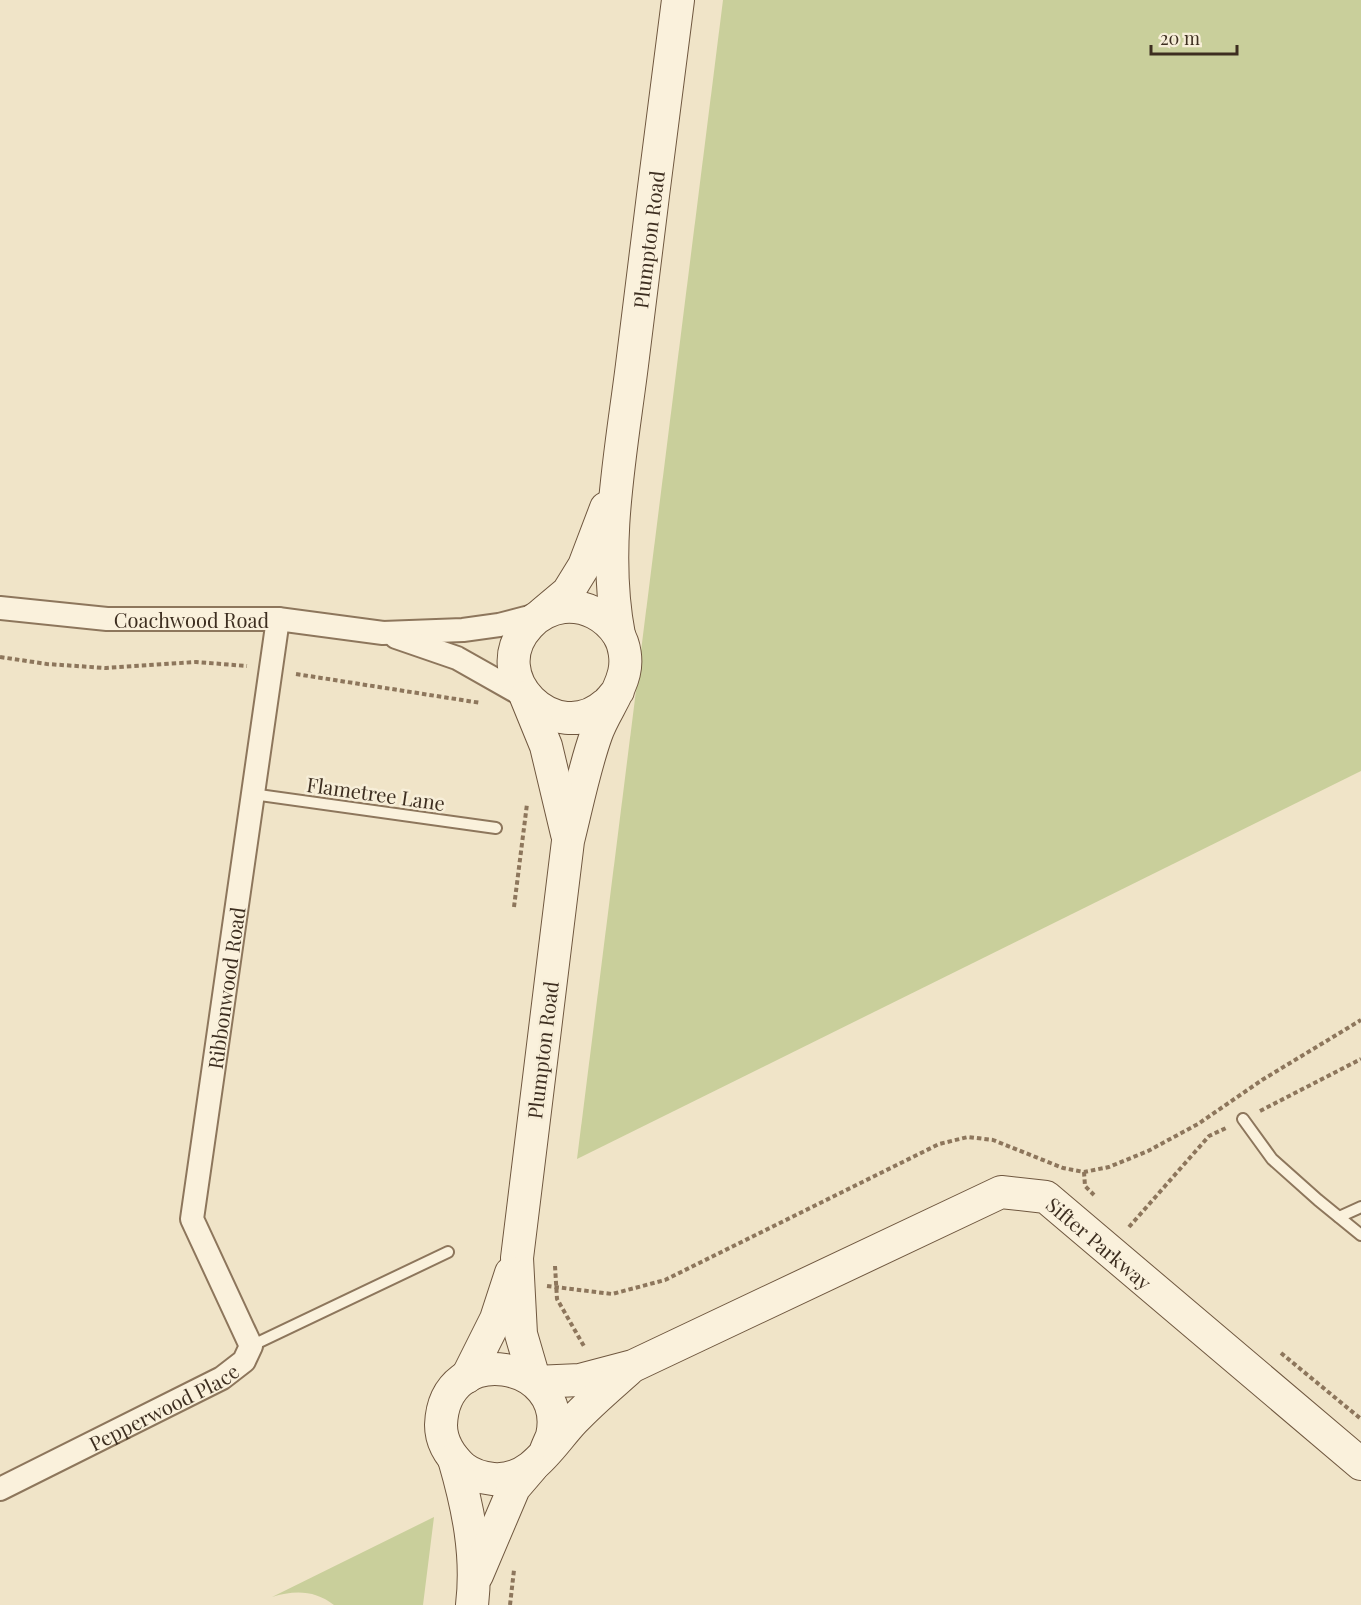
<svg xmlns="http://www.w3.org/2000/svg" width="1361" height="1605" font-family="'Playfair Display',serif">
<rect width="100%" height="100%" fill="#f0e4c8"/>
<g fill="#c9cf9b">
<path d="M723,0H1361V771L577,1159Z"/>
<path d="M434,1517L423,1605H334C315,1590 294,1590 272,1597Z"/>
</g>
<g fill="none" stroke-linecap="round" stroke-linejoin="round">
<defs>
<g id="lane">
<path d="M252,794L496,828"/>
<path d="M1243,1119L1272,1159L1318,1200L1361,1235"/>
<path d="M1339,1217L1361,1207"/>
<path d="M251,1346L448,1252"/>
</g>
<g id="street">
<path id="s1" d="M0,608L107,619H278L383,633L463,630L499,625L541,614"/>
<path d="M396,637L457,658L526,697"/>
<path id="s2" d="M0,1489L222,1378L244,1361L251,1346L192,1219L278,619"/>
</g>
<g id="secondary">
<path d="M543,613L568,592L584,566L606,508"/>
<path id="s3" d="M619,635C602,548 621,453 632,365C647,243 662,122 678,0"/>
<path id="s4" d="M618,691C614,695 610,701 606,704C556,749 481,676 529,625C539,614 550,609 564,607C586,605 606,616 618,634C625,645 627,661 624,673C619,695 603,714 596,735C584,769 577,805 568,841L517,1258L521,1334L535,1382L580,1380L633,1366L1001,1192L1046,1197L1361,1464"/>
<path d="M526,697L546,746L567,834"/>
<path d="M467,1377L496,1319L511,1273"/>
<path d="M545,1453C547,1447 550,1441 552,1436C569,1360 444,1339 441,1425C441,1442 451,1457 463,1468C472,1475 482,1478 493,1479C532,1482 551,1444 574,1420C591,1402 610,1386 628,1370"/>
<path d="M454,1459C468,1507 478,1555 472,1605"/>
<path d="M477,1575L514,1488L532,1467"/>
</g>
</defs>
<use href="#lane" stroke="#8d765c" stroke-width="14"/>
<use href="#street" stroke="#8d765c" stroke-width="26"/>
<use href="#secondary" stroke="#6f573f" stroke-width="34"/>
<g stroke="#8d765c" stroke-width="4" stroke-dasharray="4.5 3" stroke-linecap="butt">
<path d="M0,657L47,664L106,668L196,662L247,666"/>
<path d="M296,674L481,703"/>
<path d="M514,907L527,804"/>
<path d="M1260,1111L1361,1059"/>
<path d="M1084,1172L1085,1186L1094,1195"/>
<path d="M1129,1227L1209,1136L1226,1128"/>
<path d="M555,1266L557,1299L585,1348"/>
<path d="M547,1286L612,1294L665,1280L939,1144L968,1137L993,1140L1063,1168L1084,1172L1109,1167L1148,1151L1198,1124L1262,1080L1361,1020"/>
<path d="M1281,1353L1361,1419"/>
<path d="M510,1605L514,1570"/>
</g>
<use href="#lane" stroke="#faf1dc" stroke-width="10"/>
<use href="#street" stroke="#faf1dc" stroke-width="22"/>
<use href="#secondary" stroke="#faf1dc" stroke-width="32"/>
</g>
<g text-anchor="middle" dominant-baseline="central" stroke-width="5" stroke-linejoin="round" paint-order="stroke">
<g font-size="20" fill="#3d2e20" stroke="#f7eed8">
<text stroke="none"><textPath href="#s3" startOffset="398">Plumpton Road</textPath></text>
<text stroke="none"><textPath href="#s1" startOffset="192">Coachwood Road</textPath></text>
<text transform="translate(376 793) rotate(8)">Flametree Lane</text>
<text stroke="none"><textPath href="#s2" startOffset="666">Ribbonwood Road</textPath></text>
<text transform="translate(542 1050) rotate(-83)">Plumpton Road</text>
<text stroke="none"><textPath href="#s4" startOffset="1676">Sifter Parkway</textPath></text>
<text stroke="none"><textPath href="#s2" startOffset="183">Pepperwood Place</textPath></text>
</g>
</g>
<path d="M1151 45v9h86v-9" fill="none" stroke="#3d2e20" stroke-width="3"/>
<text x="1160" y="45" font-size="18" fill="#3d2e20" stroke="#f7eed8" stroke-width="4.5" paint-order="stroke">20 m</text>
</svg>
